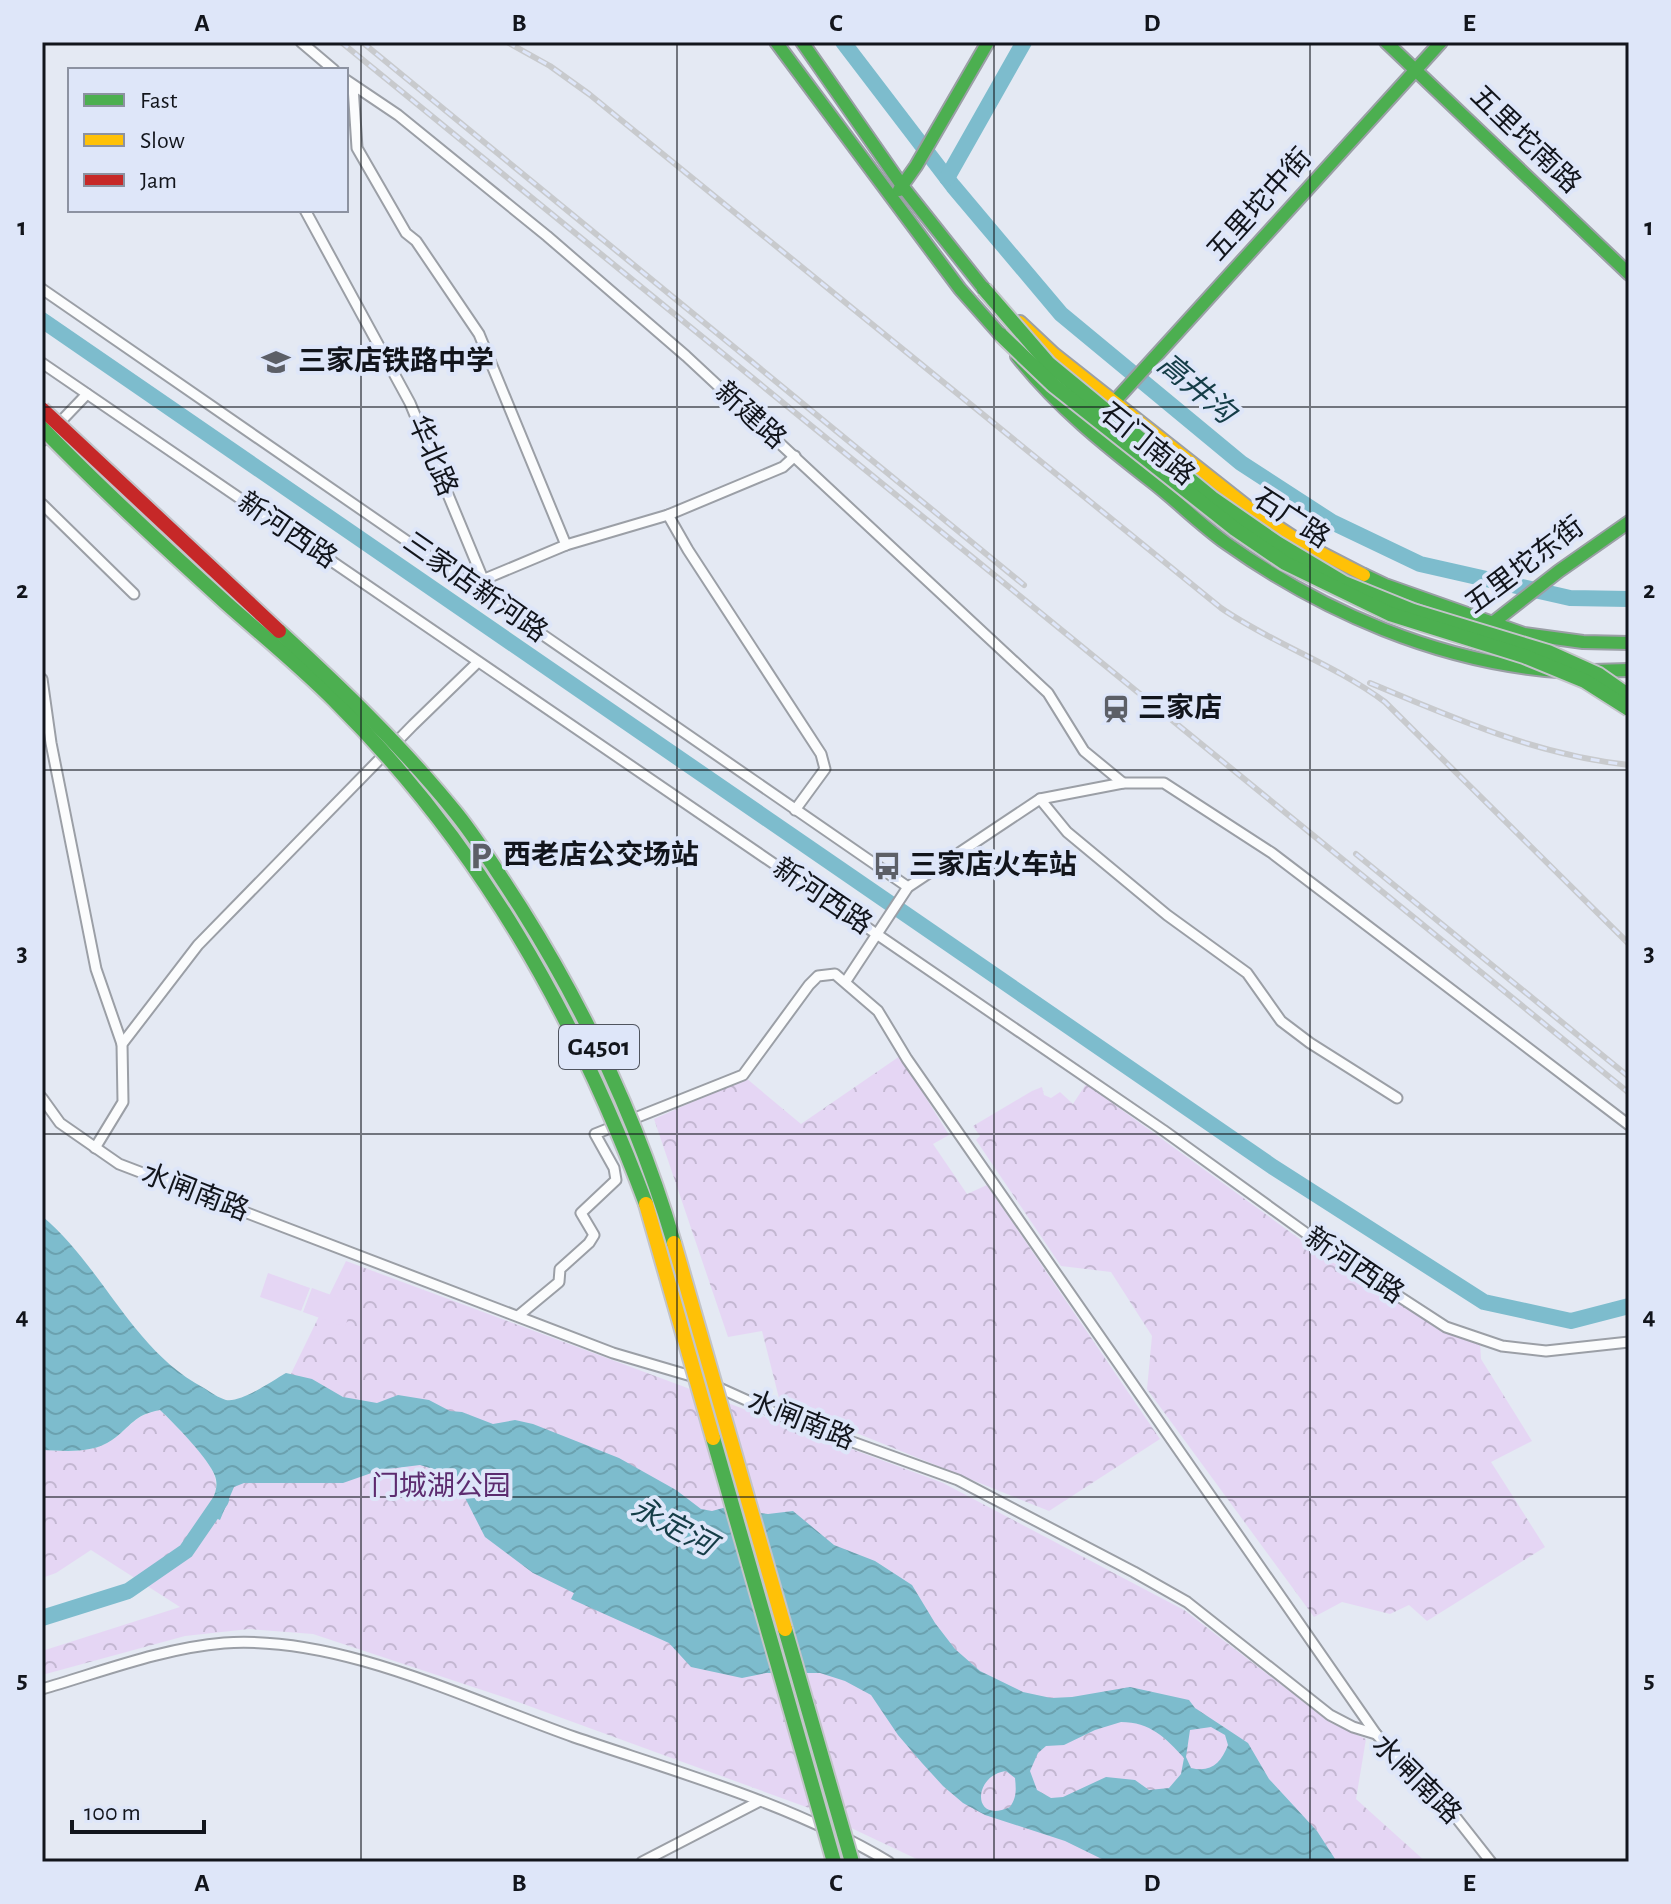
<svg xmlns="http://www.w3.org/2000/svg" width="1671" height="1904" font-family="'Alegreya Sans','Noto Sans SC',sans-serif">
<defs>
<pattern id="forest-crowns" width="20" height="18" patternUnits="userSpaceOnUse" patternTransform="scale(2)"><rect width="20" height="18" fill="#e5d6f4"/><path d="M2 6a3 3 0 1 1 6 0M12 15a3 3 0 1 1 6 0" fill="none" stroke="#c3b7d1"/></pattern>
<pattern id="water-waves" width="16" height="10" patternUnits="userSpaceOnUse" patternTransform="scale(2)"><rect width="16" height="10" fill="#7dbccd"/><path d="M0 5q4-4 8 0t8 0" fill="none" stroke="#6ba1af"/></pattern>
</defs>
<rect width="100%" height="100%" fill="#e4e9f3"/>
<g fill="url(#forest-crowns)">
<path d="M900,1056L949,1135L933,1144L967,1194L987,1185L1160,1439L1049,1511L780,1402L762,1331L728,1337L654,1119L746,1078L801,1124Z"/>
<path d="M1086,1084L1326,1258L1444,1331L1480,1343L1481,1359L1532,1441L1491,1462L1545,1547L1427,1621L1409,1605L1390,1614L1342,1602L1314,1617L1147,1389L1152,1336L1111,1272L1061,1266L976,1140L980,1136L973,1126L1032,1091L1042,1087L1044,1095L1051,1098L1060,1092L1073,1104Z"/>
<path d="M346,1261L943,1483L1184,1610L1331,1723L1366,1739L1356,1799L1426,1862H923L809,1808L518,1702L313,1634L249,1629L185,1636L42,1675V1651L180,1607L91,1550L56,1573L42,1578V1450C65,1451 92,1454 112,1440C132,1426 134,1415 160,1410C174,1423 212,1461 215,1478C218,1490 213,1499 208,1508L243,1472Z"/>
</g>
<g fill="#e5d6f4">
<path d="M268,1273L310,1288L301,1311L260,1297Z"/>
<path d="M312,1288L353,1303L345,1327L303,1312Z"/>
</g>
<path fill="url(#water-waves)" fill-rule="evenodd" d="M42,1216C103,1267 132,1350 204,1388C210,1392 219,1398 226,1400C241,1403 272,1381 286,1373L312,1379L343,1397L377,1403L398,1395L429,1400L450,1411L462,1412L493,1424L515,1420L533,1424L619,1458L676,1490L701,1509L712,1511L723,1508L768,1514L793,1511L834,1545L875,1561L912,1585L935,1623L955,1649L980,1671L1023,1692L1051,1698L1072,1697L1130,1687L1189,1700L1195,1708L1248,1743L1269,1779L1317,1831L1337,1862H1108L1065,1841L985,1815L963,1803L943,1786L922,1763L898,1735L871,1695L845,1681L820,1673H766L742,1678L691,1667L669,1643L571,1599L574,1593L533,1573L485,1537L457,1482L446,1473L420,1465L380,1470L343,1483H244L234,1487L220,1520L205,1513C211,1502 220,1489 215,1476C209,1459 174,1423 160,1410C133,1415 132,1426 112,1440C92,1454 65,1451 42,1450ZM1121,1722C1150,1722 1166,1738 1184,1758L1181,1774L1169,1788L1149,1790L1135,1780L1106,1777L1063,1797L1051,1798L1037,1790L1030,1771L1038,1753L1046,1746L1064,1745L1095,1730ZM1211,1727L1225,1735L1228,1745C1221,1763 1211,1773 1191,1768L1186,1757L1190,1730ZM1006,1771L1015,1778C1016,1789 1017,1797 1010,1807C971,1825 973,1775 1006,1771Z"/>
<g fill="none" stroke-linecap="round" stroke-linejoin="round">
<g stroke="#7dbccd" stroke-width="16">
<path d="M843,42L953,186L1061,314L1241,463L1332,522L1420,564L1570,598L1629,599"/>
<path d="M947,178L1024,42"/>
<path d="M42,320L1273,1167L1484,1302L1571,1321L1629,1306"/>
<path d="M42,1618L128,1591L186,1551L221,1500"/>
</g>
<defs>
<g id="street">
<path d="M301,42L334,70"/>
<path d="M346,80L398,115L547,236L686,356L1048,693L1084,751L1123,783"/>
<path d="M353,86L357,148L406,233L416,241L479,334L566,545"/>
<path d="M305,210L410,403L483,579"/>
<path d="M42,289L908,887"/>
<path d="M42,363L1163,1130L1346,1262L1446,1327L1502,1346L1546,1351L1629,1342"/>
<path d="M42,441L87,394"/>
<path d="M42,504L134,594"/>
<path d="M668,515L688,550L821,754L825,769L795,810"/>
<path d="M480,581L566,545L668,515L783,467L795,456"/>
<path d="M42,679L51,743L96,969L122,1044"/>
<path d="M1040,799L1067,832L1167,915L1247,973L1281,1021L1310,1043L1397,1098"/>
<path d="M846,981L908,887L1040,799L1123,783H1164L1272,853L1629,1125"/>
<path d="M42,1098L60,1123L119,1164L613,1353L698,1378"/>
<path d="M95,1148L123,1102L122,1044L198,945L413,725L478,662"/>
<path d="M518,1316L559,1282L560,1269L589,1243L594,1235L581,1213L616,1180L614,1168L595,1134L743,1075L809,985L818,976L835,974L878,1011L907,1059L1376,1734"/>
<path d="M715,1386L786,1418L958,1480L1134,1572L1187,1602L1330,1715L1353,1727L1376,1734L1454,1815L1491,1862"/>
<path d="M42,1689C101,1672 163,1648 224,1643C340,1635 466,1699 574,1737C680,1773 792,1804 889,1862"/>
<path d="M642,1862L760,1801"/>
</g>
<g id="fast">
<path d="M776,42L960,289L1006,341"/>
<path d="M802,42L903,187L988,294"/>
<path d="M1386,42L1629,274"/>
<path d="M899,190L916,166L988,42"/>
<path d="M1017,356C1057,407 1105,445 1155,484C1179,503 1201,525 1226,543C1323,612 1439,662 1558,671"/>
<path d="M1115,401L1441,42"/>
<path d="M1364,575L1385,585L1524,634L1583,642L1629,643"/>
<path d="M1490,625L1559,571L1629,522"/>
<path d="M1592,671L1629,670"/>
</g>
<path id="slow" d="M1020,322L1054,354L1249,508L1302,543L1364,575"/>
</defs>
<use href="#street" stroke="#9b9fa6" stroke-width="13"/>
<use href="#fast" stroke="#9b9fa6" stroke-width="16"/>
<use href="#slow" stroke="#9b9fa6" stroke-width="16"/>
<use href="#street" stroke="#fbfcfd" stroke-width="9"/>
<use href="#fast" stroke="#4caf50" stroke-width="12"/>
<use href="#slow" stroke="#ffc107" stroke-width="12"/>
<defs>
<g id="rail">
<path d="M341,42L1629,1093"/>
<path d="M362,42L1024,585"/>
<path d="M507,42L550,66L589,94L1221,608C1273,644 1334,664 1385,702L1629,944"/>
<path d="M1370,683C1457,719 1533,754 1629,765"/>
<path d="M1356,854L1629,1077"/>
</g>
</defs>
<use href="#rail" stroke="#c8cacd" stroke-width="6"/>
<use href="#rail" stroke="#dee6f9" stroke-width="3" stroke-dasharray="9" stroke-linecap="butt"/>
<defs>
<g id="fast-bridge">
<path d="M984,289L1049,364L1212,498L1277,543L1344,583L1413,611L1548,652L1599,675L1629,696"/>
<path d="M1001,335L1053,385L1235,529L1285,563L1390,614L1524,656L1585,681L1629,709"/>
<path d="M42,428C101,489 163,546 226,603C262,635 300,666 334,700C479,844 575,1014 646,1204"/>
<path d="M279,631C341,688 403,747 456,813C480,843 500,876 521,908C587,1013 639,1124 674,1243"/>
<path d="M713,1438L834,1862"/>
<path d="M785,1629L852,1862"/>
</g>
<g id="slow-bridge">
<path d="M646,1204L713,1438"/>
<path d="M674,1243L785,1629"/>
</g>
<path id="jam-bridge" d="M42,409L279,631"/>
</defs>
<use href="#fast-bridge" stroke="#c2c4c9" stroke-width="18" stroke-linecap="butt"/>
<use href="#slow-bridge" stroke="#c2c4c9" stroke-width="18" stroke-linecap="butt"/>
<use href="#jam-bridge" stroke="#c2c4c9" stroke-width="18" stroke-linecap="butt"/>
<use href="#fast-bridge" stroke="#4caf50" stroke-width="14"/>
<use href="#slow-bridge" stroke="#ffc107" stroke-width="14"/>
<use href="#jam-bridge" stroke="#c62828" stroke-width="14"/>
</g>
<path fill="none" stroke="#12151c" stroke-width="2" stroke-opacity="0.55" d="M361,42V1862M677,42V1862M994,42V1862M1310,42V1862M42,407H1629M42,770H1629M42,1134H1629M42,1497H1629"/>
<defs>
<symbol id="school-bare" viewBox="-9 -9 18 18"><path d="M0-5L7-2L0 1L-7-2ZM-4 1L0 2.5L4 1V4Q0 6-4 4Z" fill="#5c5f67" stroke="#dee6f9" stroke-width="2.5" paint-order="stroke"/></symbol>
<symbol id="station-bare" viewBox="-9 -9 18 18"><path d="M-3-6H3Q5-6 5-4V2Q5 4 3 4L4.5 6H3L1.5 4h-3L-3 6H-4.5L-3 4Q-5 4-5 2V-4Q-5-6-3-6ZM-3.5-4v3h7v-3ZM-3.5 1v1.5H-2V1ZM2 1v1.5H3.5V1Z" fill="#5c5f67" stroke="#dee6f9" stroke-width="2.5" paint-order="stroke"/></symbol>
<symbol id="parking-bare" viewBox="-9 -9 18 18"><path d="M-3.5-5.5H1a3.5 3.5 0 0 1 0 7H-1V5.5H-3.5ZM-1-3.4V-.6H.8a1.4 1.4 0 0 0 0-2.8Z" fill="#5c5f67" stroke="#dee6f9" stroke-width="2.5" paint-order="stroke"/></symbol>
<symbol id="bus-bare" viewBox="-9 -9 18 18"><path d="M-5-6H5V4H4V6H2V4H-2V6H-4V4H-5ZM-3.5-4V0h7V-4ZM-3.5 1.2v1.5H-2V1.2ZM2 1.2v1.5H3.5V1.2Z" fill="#5c5f67" stroke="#dee6f9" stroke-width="2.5" paint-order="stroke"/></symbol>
</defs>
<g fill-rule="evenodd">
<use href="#school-bare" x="256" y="342" width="40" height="40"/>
<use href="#station-bare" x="1096" y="689" width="40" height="40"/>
<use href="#parking-bare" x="461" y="836" width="40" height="40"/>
<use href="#bus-bare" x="867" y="846" width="40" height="40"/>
</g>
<g text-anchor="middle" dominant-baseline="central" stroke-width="8" stroke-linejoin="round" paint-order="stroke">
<rect fill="#dee6f9" stroke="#4f545e" stroke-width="2" x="559" y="1025" width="80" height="44" rx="6"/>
<g font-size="26" font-weight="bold" fill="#12151c">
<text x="599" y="1047">G4501</text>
</g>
<g font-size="28" fill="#12151c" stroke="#dee6f9">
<text transform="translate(1525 140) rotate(44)">五里坨南路</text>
<text transform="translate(1260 205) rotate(-48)">五里坨中街</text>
<text transform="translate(750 416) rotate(42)">新建路</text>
<text transform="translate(1147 445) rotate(39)">石门南路</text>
<text transform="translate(432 456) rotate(67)">华北路</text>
<text transform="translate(1291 519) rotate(33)">石广路</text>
<text transform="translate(287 531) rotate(34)">新河西路</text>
<text transform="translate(1525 566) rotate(-37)">五里坨东街</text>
<text transform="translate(475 588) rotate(35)">三家店新河路</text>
<text transform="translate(822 897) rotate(34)">新河西路</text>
<text transform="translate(195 1193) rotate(21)">水闸南路</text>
<text transform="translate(1354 1266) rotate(34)">新河西路</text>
<text transform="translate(801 1421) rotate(22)">水闸南路</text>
<text transform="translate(1416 1780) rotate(45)">水闸南路</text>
</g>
<g font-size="28" font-weight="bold" fill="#12151c" stroke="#dee6f9" text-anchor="start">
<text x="298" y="362">三家店铁路中学</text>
<text x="1138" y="709">三家店</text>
<text x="503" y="856">西老店公交场站</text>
<text x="909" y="866">三家店火车站</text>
</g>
<g font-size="28" fill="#5c2c6f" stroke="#dee6f9">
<text x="441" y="1487">门城湖公园</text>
</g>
<g font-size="30" font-style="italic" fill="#153d47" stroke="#dee6f9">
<text transform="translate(1196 389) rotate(40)">高井沟</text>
<text transform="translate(673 1527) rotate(28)">永定河</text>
</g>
</g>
<rect width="1671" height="1904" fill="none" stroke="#dee6f9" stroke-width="88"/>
<rect x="68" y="68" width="280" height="144" fill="#dee6f9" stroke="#8c92a1" stroke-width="2"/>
<rect x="84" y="94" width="40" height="12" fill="#4caf50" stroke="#8c92a1" stroke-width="2"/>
<text x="140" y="108" font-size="24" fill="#12151c">Fast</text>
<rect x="84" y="134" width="40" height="12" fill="#ffc107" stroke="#8c92a1" stroke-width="2"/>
<text x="140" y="148" font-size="24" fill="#12151c">Slow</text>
<rect x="84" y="174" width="40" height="12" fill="#c62828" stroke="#8c92a1" stroke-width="2"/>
<text x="140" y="188" font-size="24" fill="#12151c">Jam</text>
<path d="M72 1820v12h132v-12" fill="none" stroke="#12151c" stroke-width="4"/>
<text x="84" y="1820" font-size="24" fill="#12151c" stroke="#dee6f9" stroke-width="6" paint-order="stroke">100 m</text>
<rect x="44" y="44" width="1583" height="1816" fill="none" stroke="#12151c" stroke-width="3"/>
<g font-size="26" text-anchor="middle" font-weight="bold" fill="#12151c">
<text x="202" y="31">A</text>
<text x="519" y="31">B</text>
<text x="836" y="31">C</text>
<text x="1152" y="31">D</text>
<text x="1469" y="31">E</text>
<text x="22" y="235">1</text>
<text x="1649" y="235">1</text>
<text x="22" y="598">2</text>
<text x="1649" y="598">2</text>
<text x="22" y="961">3</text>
<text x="1649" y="961">3</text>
<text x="22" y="1324">4</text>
<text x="1649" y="1324">4</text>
<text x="22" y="1688">5</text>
<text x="1649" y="1688">5</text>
<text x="202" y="1891">A</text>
<text x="519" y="1891">B</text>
<text x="836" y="1891">C</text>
<text x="1152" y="1891">D</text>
<text x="1469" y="1891">E</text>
</g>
</svg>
